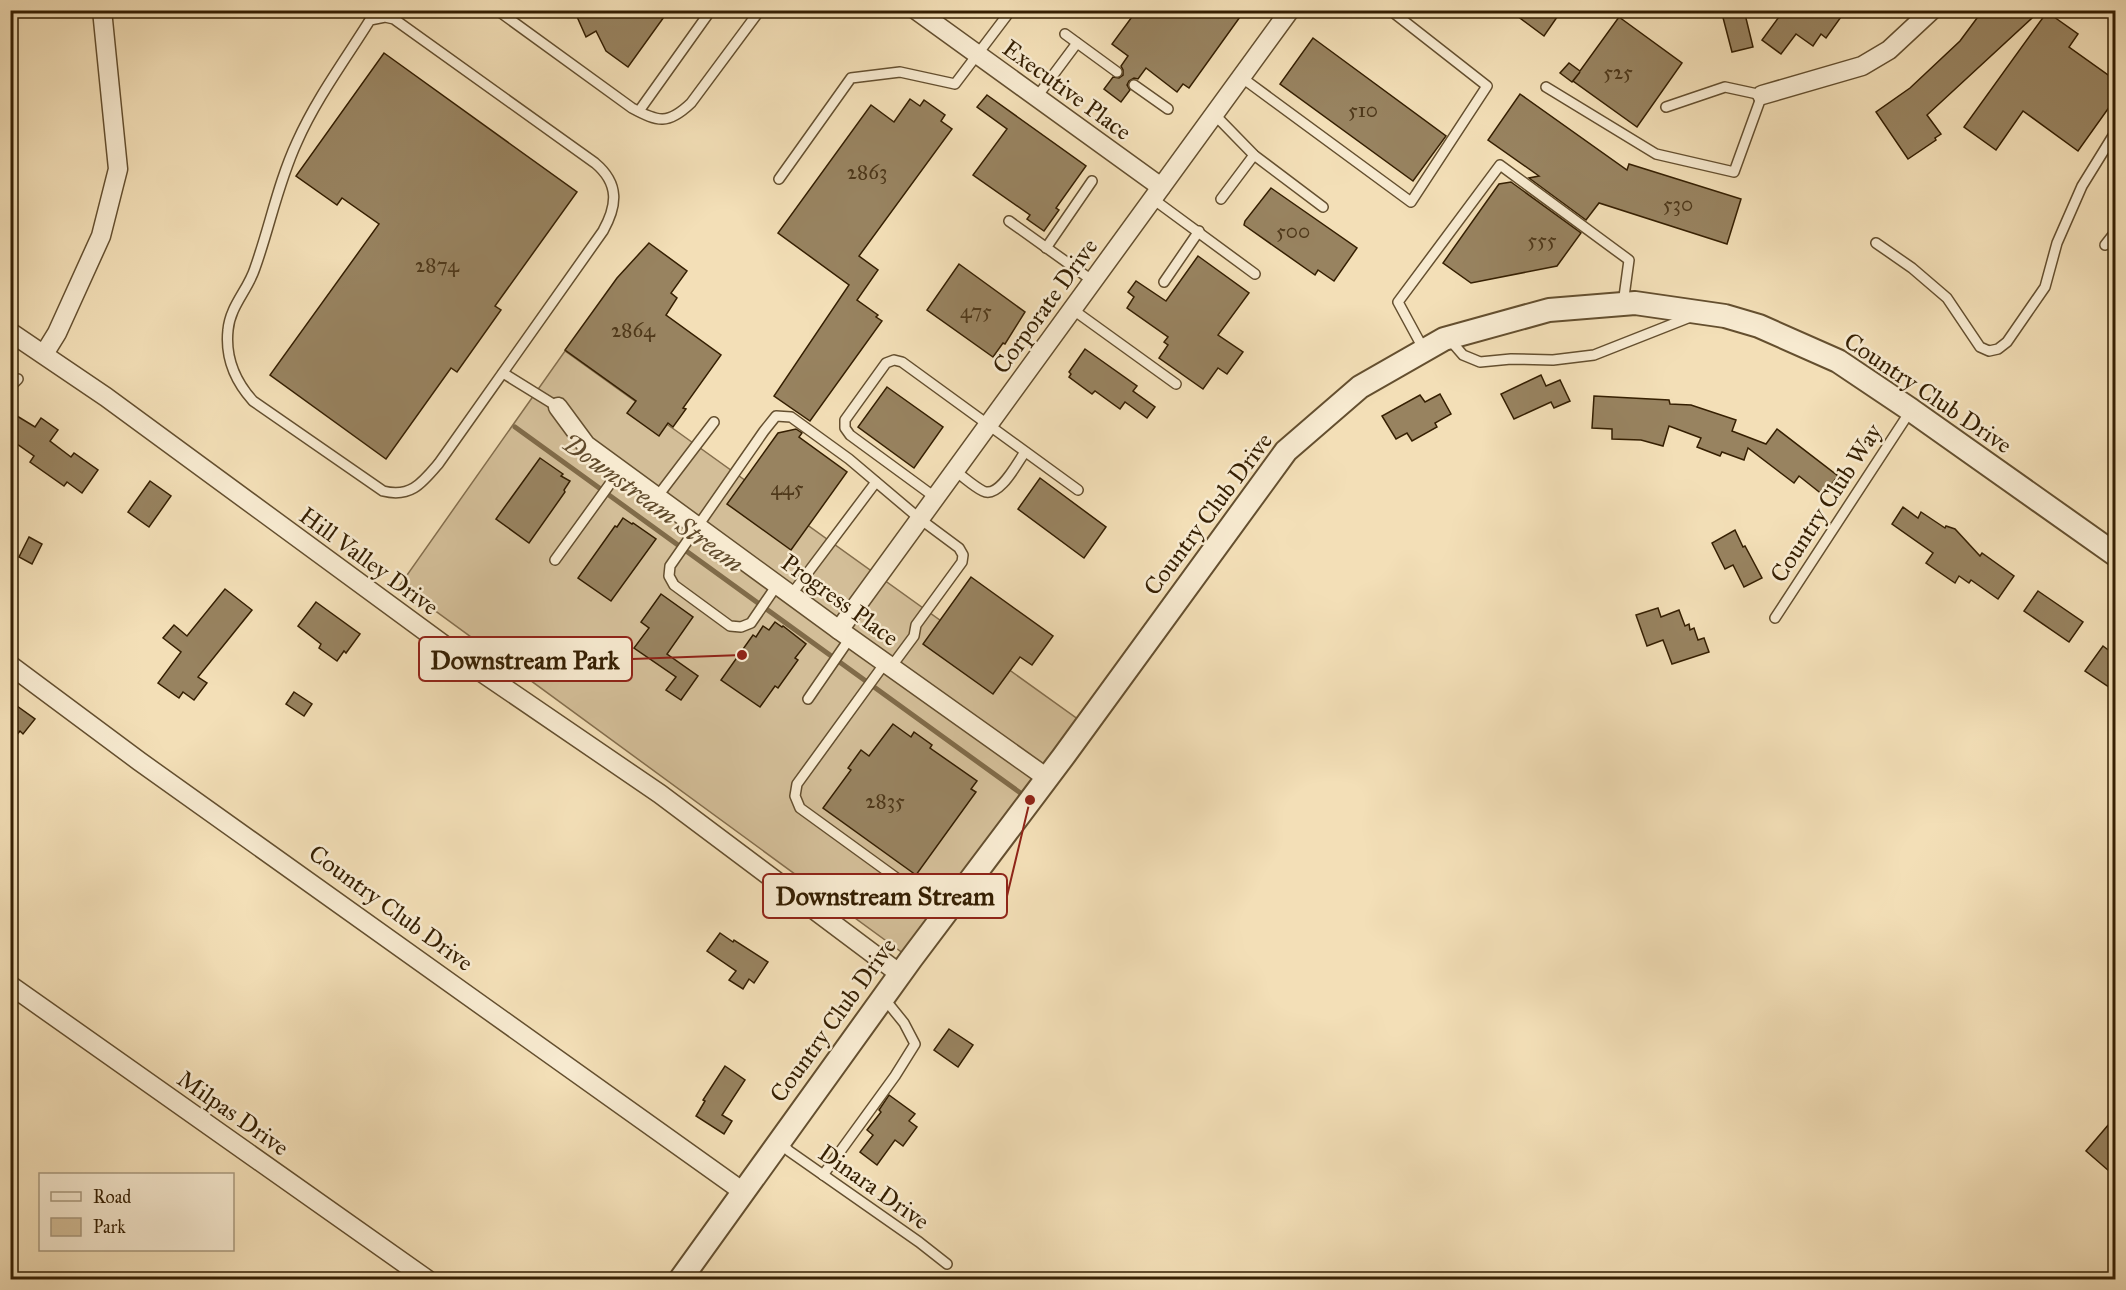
<svg xmlns="http://www.w3.org/2000/svg" width="2126" height="1290" font-family="'IM FELL Great Primer',serif">
<rect width="100%" height="100%" fill="#f3dfb7"/>
<filter id="stains"><feTurbulence type="fractalNoise" baseFrequency=".00333" numOctaves="4"/><feColorMatrix values="0 0 0 0 .2 0 0 0 0 .09 0 0 0 0 .02 0 0 0 .5 -.17"/></filter>
<radialGradient id="worn" r=".72"><stop offset=".6" stop-color="#630" stop-opacity="0"/><stop offset="1" stop-color="#630" stop-opacity=".3"/></radialGradient>
<path fill="#d3be98" stroke="#846e4d" stroke-width="1.5" d="M565,351L1086,725L911,959L400,585Z"/>
<g fill="none" stroke-linecap="round" stroke-linejoin="round">
<path stroke="#806b49" stroke-width="5" d="M515,427L1026,797"/>
</g>
<g fill="#988360" stroke="#351f02" stroke-width="1.5">
<path d="M574,10H669L628,67L606,51L596,31L586,37Z"/>
<path d="M1137,10H1245L1189,88L1183,84L1177,92L1146,68L1138,79L1134,78L1129,81L1127,85L1130,90L1121,102L1104,89L1113,77L1119,78L1123,75V70L1121,66L1128,56L1112,44Z"/>
<path d="M1509,10H1562L1544,36Z"/>
<path d="M1721,10H1744L1753,47L1732,52Z"/>
<path d="M1784,10H1832L1841,17L1826,38L1821,34L1813,46L1796,34L1781,54L1762,40Z"/>
<path d="M1983,10H2021L2032,18L1927,115L1941,134L1935,138L1936,140L1908,159L1876,112L1910,88L1960,41Z"/>
<path d="M2047,12L2078,34L2069,47L2115,80V99L2078,151L2023,111L1996,150L1964,127Z"/>
<path d="M1619,17L1682,63L1637,127L1573,81L1580,72L1572,82L1560,73L1569,63L1580,71Z"/>
<path d="M1313,38L1446,136L1413,181L1280,84Z"/>
<path d="M384,53L577,192L495,306L501,310L457,372L451,368L386,459L270,375L379,224L342,198L337,205L296,176Z"/>
<path d="M1520,94L1627,170L1629,164L1741,199L1727,244L1599,203L1586,220L1529,178L1539,176L1488,140Z"/>
<path d="M987,95L1086,166L1056,208L1059,210L1044,231L1027,219L1030,215L973,175L1007,129L977,107Z"/>
<path d="M910,99L920,106L924,100L945,115L941,121L952,129L859,256L878,270L857,300L878,315L876,317L882,321L810,421L774,396L849,285L778,233L871,105L894,122Z"/>
<path d="M1511,182L1581,233L1557,266L1471,283L1443,263L1499,184Z"/>
<path d="M1271,188L1357,248L1334,281L1318,270L1315,275L1244,225L1245,221Z"/>
<path d="M649,243L687,271L671,293L677,298L666,315L721,355L683,408L686,409L673,427L668,423L659,436L627,413L636,401L565,350L617,278Z"/>
<path d="M1198,256L1249,293L1218,335L1243,352L1227,374L1218,368L1203,389L1159,358L1168,345L1164,342L1168,337L1127,308L1134,297L1128,292L1136,281L1166,301Z"/>
<path d="M959,264L1025,312L1005,344L1003,343L993,357L927,310Z"/>
<path d="M1085,349L1137,386L1133,391L1155,407L1147,418L1125,402L1120,409L1095,391L1092,394L1069,377L1071,374L1069,372Z"/>
<path d="M1541,375L1546,386L1560,380L1570,401L1554,408L1551,402L1514,419L1501,394Z"/>
<path d="M887,387L943,427L914,468L858,427Z"/>
<path d="M1440,394L1451,414L1435,423L1437,427L1412,441L1407,433L1396,439L1382,416L1420,395L1425,402Z"/>
<path d="M1594,396L1669,400L1670,404L1691,405L1736,420L1732,431L1766,444L1777,429L1838,476L1823,495L1799,476L1794,483L1748,448L1744,460L1722,452L1720,456L1697,447L1701,438L1669,426L1663,446L1641,440L1612,439V429L1592,428Z"/>
<path d="M17,416L35,427L41,418L58,430L50,441L71,457L74,453L98,470L82,493L67,482L64,486L30,462L34,456L10,439V426Z"/>
<path d="M796,429L802,433L799,437L847,472L791,550L727,504L778,433Z"/>
<path d="M540,458L563,474L561,476L570,481L564,490L565,492L529,543L496,519Z"/>
<path d="M1040,478L1106,527L1084,558L1018,509Z"/>
<path d="M150,481L171,496L149,527L128,512Z"/>
<path d="M1903,507L1918,518L1921,512L1945,528L1946,526L1955,529L1980,556L1982,553L2014,576L1998,599L1971,580L1969,583L1959,576L1955,583L1926,563L1933,553L1892,524Z"/>
<path d="M623,518L632,524L633,523L656,539L611,601L578,578L615,526L617,527Z"/>
<path d="M1735,530L1743,547L1745,546L1762,578L1744,587L1733,565L1725,569L1712,543Z"/>
<path d="M29,537L42,544L32,564L19,557Z"/>
<path d="M971,577L1053,636L1032,665L1020,657L993,694L923,644Z"/>
<path d="M225,589L252,610L198,677L207,683L194,700L183,692L179,698L158,683L181,652L163,638L174,625L187,636Z"/>
<path d="M2038,591L2083,622L2069,642L2024,611Z"/>
<path d="M661,594L693,617L667,654L698,676L681,700L666,690L676,677L634,648L649,628L641,622Z"/>
<path d="M316,602L360,634L346,653L344,651L337,661L319,648L321,644L298,626Z"/>
<path d="M1658,608L1661,617L1679,610L1685,626L1689,624L1690,630L1694,628L1698,640L1704,638L1709,652L1672,664L1663,640L1647,646L1636,615Z"/>
<path d="M775,622L782,627L783,626L806,644L795,658L798,660L778,688L775,686L760,707L721,680L753,635L756,637L763,626L769,630Z"/>
<path d="M2103,646L2115,655V691L2085,671Z"/>
<path d="M294,692L312,704L304,716L286,704Z"/>
<path d="M10,701L35,719L23,734L20,731L10,743Z"/>
<path d="M893,724L911,737L914,732L932,745L930,748L977,781L971,789L976,792L916,875L823,808L851,770L848,768L861,750L869,756Z"/>
<path d="M720,933L733,942L734,940L768,962L754,983L749,979L743,989L729,980L736,971L707,951Z"/>
<path d="M949,1029L973,1045L958,1067L934,1050Z"/>
<path d="M725,1066L745,1080L722,1115L732,1121L724,1134L696,1116L705,1101L703,1100Z"/>
<path d="M889,1095L915,1114L909,1121L917,1127L903,1146L895,1140L877,1165L860,1152L873,1135L867,1130L881,1112L879,1110Z"/>
<path d="M2115,1117V1164L2109,1171L2086,1151Z"/>
</g>
<g fill="none" stroke-linecap="round" stroke-linejoin="round">
<defs>
<g id="service">
<path d="M497,10L632,108C658,122 668,125 691,103L760,10"/>
<path d="M385,17L394,19L595,163C620,184 617,206 603,231L439,463C422,483 411,498 383,491L253,401C235,381 225,358 228,330C230,306 248,290 255,268C270,226 278,183 297,142C316,99 345,60 370,20Z"/>
<path d="M1065,34L1117,72"/>
<path d="M1241,77L1411,202L1487,86L1390,10"/>
<path d="M1134,85L1168,109"/>
<path d="M1546,87L1656,154L1734,172L1762,95L1725,87L1666,107"/>
<path d="M1036,98L1077,43"/>
<path d="M639,111L711,10"/>
<path d="M1214,114L1254,155L1323,207"/>
<path d="M779,179L851,78L900,72L955,84L1011,10"/>
<path d="M1153,199L1255,274"/>
<path d="M1221,199L1254,155"/>
<path d="M1009,221L1093,281"/>
<path d="M1876,243L1912,268L1947,298L1980,347L1989,351L1998,349L2007,342L2045,287L2057,243L2082,186L2116,131"/>
<path d="M2105,245L2116,231"/>
<path d="M1046,248L1092,181"/>
<path d="M1164,282L1199,231"/>
<path d="M1072,309L1176,384"/>
<path d="M1450,340L1463,355L1480,362L1511,359L1553,360L1594,355L1693,316"/>
<path d="M1424,350L1398,302L1500,165L1629,260L1623,304"/>
<path d="M503,373L558,407"/>
<path d="M10,387L18,379"/>
<path d="M955,471C964,477 973,486 983,491C999,499 1017,463 1025,452"/>
<path d="M657,497L714,422"/>
<path d="M936,498L850,435L845,428V420L886,363L894,360L902,362L1078,490"/>
<path d="M555,560L620,470"/>
<path d="M777,585L751,623L741,627L730,626L674,585L669,576L670,566L764,431L776,416L791,417L849,459L920,519L959,548L963,555L962,562L916,625L914,636L891,667"/>
<path d="M791,595L876,482"/>
<path d="M1775,618L1911,410"/>
<path d="M885,663L797,784L795,796L800,808L902,882"/>
<path d="M808,699L850,638"/>
<path d="M780,1142L789,1151L919,1242L947,1264"/>
<path d="M823,1175L895,1076L915,1044L904,1023L883,997"/>
</g>
<g id="minor">
<path d="M916,10L1161,187"/>
<path d="M1762,95L1862,66L1889,50L1932,10"/>
<path d="M10,332L106,397L474,667L660,794L900,974"/>
<path d="M44,354L57,333L101,236L118,169L102,10"/>
<path d="M558,407L586,445L839,630L1047,778"/>
<path d="M839,630L1290,10"/>
<path d="M10,665L139,761L742,1191"/>
<path d="M10,985L428,1280"/>
</g>
<path id="tertiary" d="M680,1280L911,959L1063,757L1286,451L1360,387L1444,339L1549,310L1635,303L1725,316L1759,326L1838,361L1911,410L2116,555"/>
</defs>
<use href="#service" stroke="#644f2f" stroke-width="12"/>
<use href="#minor" stroke="#644f2f" stroke-width="21"/>
<use href="#tertiary" stroke="#644f2f" stroke-width="26"/>
<use href="#service" stroke="#f7ead0" stroke-width="9"/>
<use href="#minor" stroke="#f7ead0" stroke-width="18"/>
<use href="#tertiary" stroke="#f7ead0" stroke-width="22"/>
</g>
<g text-anchor="middle" dominant-baseline="central" stroke-width="5" stroke-linejoin="round" paint-order="stroke">
<g font-size="21" fill="#4e381a">
<text x="1618" y="72">525</text>
<text x="1363" y="110">510</text>
<text x="867" y="172">2863</text>
<text x="1678" y="204">530</text>
<text x="1293" y="231">500</text>
<text x="1542" y="240">555</text>
<text x="437" y="265">2874</text>
<text x="976" y="311">475</text>
<text x="633" y="330">2864</text>
<text x="787" y="488">445</text>
<text x="885" y="801">2835</text>
</g>
<g font-size="24" fill="#351f02" stroke="#f7ead0">
<text transform="translate(1067 90) rotate(36)">Executive Place</text>
<text transform="translate(1045 306) rotate(-54)">Corporate Drive</text>
<text transform="translate(1928 393) rotate(34)">Country Club Drive</text>
<text transform="translate(1826 503) rotate(-57)">Country Club Way</text>
<text transform="translate(1208 514) rotate(-53)">Country Club Drive</text>
<text transform="translate(369 561) rotate(36)">Hill Valley Drive</text>
<text transform="translate(840 600) rotate(36)">Progress Place</text>
<text transform="translate(391 908) rotate(36)">Country Club Drive</text>
<text transform="translate(833 1020) rotate(-54)">Country Club Drive</text>
<text transform="translate(233 1113) rotate(35)">Milpas Drive</text>
<text transform="translate(874 1187) rotate(35)">Dinara Drive</text>
</g>
<g font-size="26" font-style="italic" fill="#614b2c" stroke="#f7ead0">
<text transform="translate(653 503) rotate(36)">Downstream Stream</text>
</g>
</g>
<path fill="none" stroke="#8f2418" stroke-width="2" d="M742 655L632 659M1030 800L1007 896"/>
<g fill="#8f2418" stroke="#f7ead0" stroke-width="2">
<circle cx="742" cy="655" r="6"/>
<circle cx="1030" cy="800" r="6"/>
</g>
<g fill="#f7ead0" stroke="#8f2418" stroke-width="2">
<rect x="419" y="637" width="213" height="44" rx="6"/>
<rect x="763" y="874" width="244" height="44" rx="6"/>
</g>
<g font-size="26" text-anchor="middle" font-weight="bold" fill="#351f02">
<text x="525" y="669">Downstream Park</text>
<text x="885" y="905">Downstream Stream</text>
</g>
<rect width="2126" height="1290" fill="none" stroke="#f3dfb7" stroke-width="36"/>
<rect x="12" y="12" width="2102" height="1266" fill="none" stroke="#351f02" stroke-width="3"/>
<rect x="18" y="18" width="2090" height="1254" fill="none" stroke="#351f02" stroke-width="1.5"/>
<rect x="39" y="1173" width="195" height="78" fill="#f7ead0" stroke="#a9997e" stroke-width="1.5"/>
<rect x="51" y="1192" width="30" height="9" fill="#f7ead0" stroke="#a9997e" stroke-width="1.5"/>
<text x="93" y="1203" font-size="18" fill="#351f02">Road</text>
<rect x="51" y="1218" width="30" height="18" fill="#d3be98" stroke="#a9997e" stroke-width="1.5"/>
<text x="93" y="1233" font-size="18" fill="#351f02">Park</text>
<rect width="100%" height="100%" filter="url(#stains)"/>
<rect width="100%" height="100%" fill="url(#worn)"/>
</svg>
